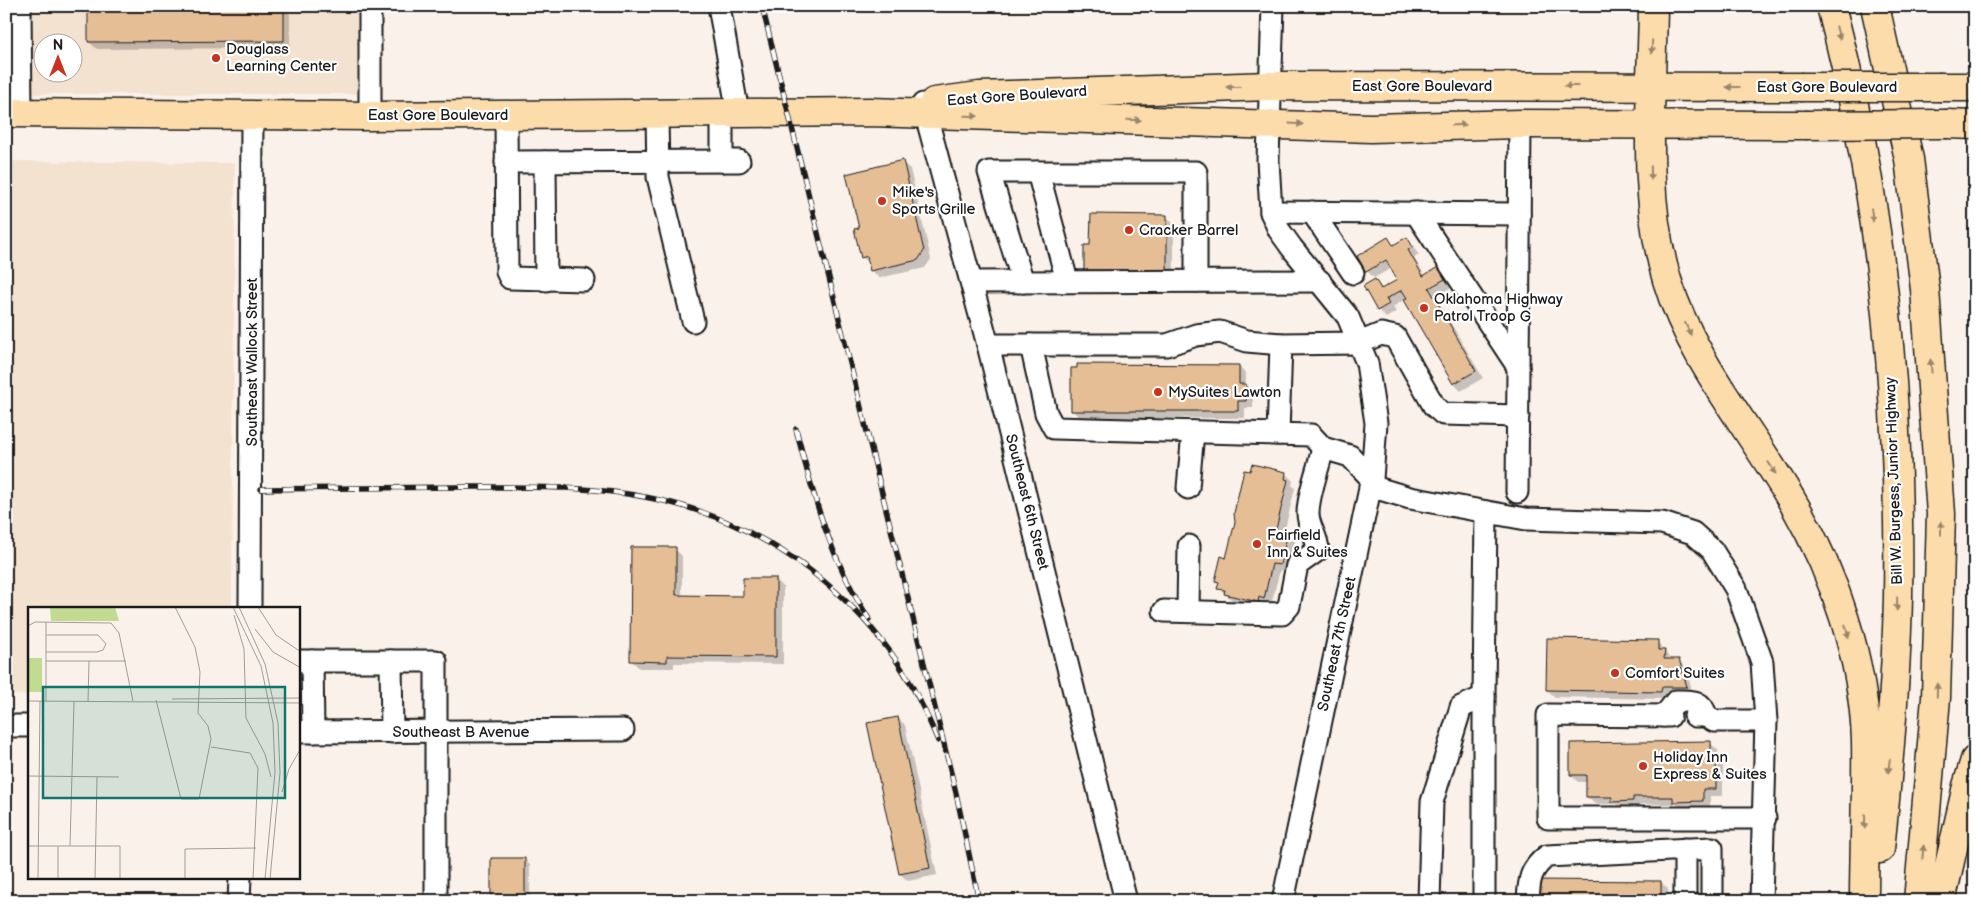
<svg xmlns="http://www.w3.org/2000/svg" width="1981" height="907" font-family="'Balsamiq Sans',sans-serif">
<rect width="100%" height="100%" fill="#faf2ea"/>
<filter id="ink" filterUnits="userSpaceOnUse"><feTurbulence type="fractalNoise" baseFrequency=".02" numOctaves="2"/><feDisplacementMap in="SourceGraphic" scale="10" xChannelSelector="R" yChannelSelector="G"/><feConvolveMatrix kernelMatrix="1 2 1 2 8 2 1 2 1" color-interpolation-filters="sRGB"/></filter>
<g filter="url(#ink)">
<g fill="#f4e2d1" fill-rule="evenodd">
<path d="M24,6H359L358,94H24ZM42,42H72V72H42Z"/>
<path d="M6,161L235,163L232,608H29V695H6Z"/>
</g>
<g fill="#0003">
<path d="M283,6L290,14V48L97,49L89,42Z"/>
<path d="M902,162L910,169L931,259L925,268L879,278L872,271L870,264L862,257L860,229Z"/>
<path d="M1167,217L1174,224V278L1093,277L1085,270L1092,246Z"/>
<path d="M1388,239L1394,246L1407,239L1419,255L1414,258L1425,276L1438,269L1445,276L1452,287L1435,296L1483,378L1461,391L1454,384L1405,299L1393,307L1396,312L1386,318L1378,310L1375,280L1383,289L1399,280L1392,268L1374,278L1367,271Z"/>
<path d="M1239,366L1246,373V386L1253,393V408H1245V418H1080L1072,410Z"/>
<path d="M1285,473L1293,481L1292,485L1295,488L1284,533L1295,541L1287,572L1280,570L1271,605L1265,609L1233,601L1219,588L1220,584L1217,580L1227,559Z"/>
<path d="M675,549L682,556V597H744L776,579L783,587V664L674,663V668H639L632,661Z"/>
<path d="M1657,641L1671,660H1678L1686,668L1693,694L1668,699L1555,697L1547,690Z"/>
<path d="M898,718L905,725L937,875L908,881L900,874Z"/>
<path d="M1710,743L1718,750V761L1723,766V796H1710V808L1682,809L1677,804H1640V808L1621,809L1617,804H1595L1587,797V782H1578L1571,775Z"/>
<path d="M524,859L530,865V901H455L492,900Z"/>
<path d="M1661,882L1668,889V901H1534Z"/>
</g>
<g fill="#e6be96" stroke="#1c1c1c">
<path d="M88,6H284V41L88,42Z"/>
<path d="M903,160L924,251L918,260L870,271L867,256L861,258L854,229L859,228L846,174Z"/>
<path d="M1091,214L1167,215V271L1084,270V245H1090Z"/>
<path d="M1388,237L1393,245L1407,237L1413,247L1408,250L1423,276L1438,267L1445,279L1429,288L1476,371L1453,384L1404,300L1407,298L1402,290L1386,299L1389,304L1377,311L1363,286L1375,279L1381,289L1397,280L1386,260L1366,272L1357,256Z"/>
<path d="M1077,364L1239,365V384H1246V401H1238V411H1071V368H1077Z"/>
<path d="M1252,464L1286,472L1285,479L1288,480L1276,529L1288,532L1280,565L1272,564L1264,599L1259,597L1258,602L1224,594L1225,590L1217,589L1219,582L1215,581L1221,556L1226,558L1235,522L1234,513L1244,470L1250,471Z"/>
<path d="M631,547H676V595L743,596V578H776V657L667,656V662L630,661Z"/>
<path d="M1547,638L1658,640V650H1665L1664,659H1679L1687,687H1662L1661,692L1546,690Z"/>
<path d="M898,717L930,868L899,874L867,723Z"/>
<path d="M1711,741V757H1716V789H1703V801L1673,802V797H1633V801L1612,802V797H1586V775H1570V743Z"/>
<path d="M491,858H525V901H454L491,899Z"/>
<path d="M1532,880L1661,881V901H1532Z"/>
</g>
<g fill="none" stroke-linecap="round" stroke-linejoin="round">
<defs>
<g id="minor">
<path d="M20,6L21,115"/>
<path d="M370,6V116"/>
<path d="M719,6L738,113"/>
<path d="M1273,6L1268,160L1271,212L1279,230L1292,248L1348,317L1367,363L1376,423L1372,479L1283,901"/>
<path d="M923,104L988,345L1126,901"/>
<path d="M657,114L658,177L693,321"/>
<path d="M722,114V161"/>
<path d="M506,115L507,272L510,278L584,280"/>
<path d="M506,162L739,161"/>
<path d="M545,162L546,280"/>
<path d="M1038,172L1067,281"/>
<path d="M1271,212L1519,214"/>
<path d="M1312,212L1353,273"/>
<path d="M1416,213L1518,367"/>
<path d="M972,282L1320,281"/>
<path d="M1023,282L989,172H1196V281"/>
<path d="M988,345H1167L1196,335L1220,332L1247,341L1281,344L1359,343L1381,334L1395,337L1434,406L1443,414L1518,416"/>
<path d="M1031,345L1046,413L1054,428L1311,435L1323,448L1350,456L1372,479"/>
<path d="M1278,434L1281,344"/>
<path d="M1370,486L1410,498L1526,519L1662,523L1693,533L1712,550L1736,589L1762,662L1766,721L1761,901"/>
<path d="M1188,488L1193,432"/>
<path d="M1517,492L1520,124"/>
<path d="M250,608L252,116"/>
<path d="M1164,611L1282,614L1289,606L1297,565L1318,550C1317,534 1308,528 1308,513C1308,494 1319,467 1323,448"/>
<path d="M1188,611L1189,546"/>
<path d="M299,661H436V901"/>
<path d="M312,661L313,732"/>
<path d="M391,661L392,732"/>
<path d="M1484,697V901"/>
<path d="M1664,716L1676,701C1691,701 1702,699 1706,716"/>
<path d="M1670,716L1548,715V818H1765"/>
<path d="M1695,716H1706L1714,721H1766"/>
<path d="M6,726H29"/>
<path d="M299,732L623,730"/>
<path d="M1685,849V901"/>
<path d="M239,901L240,878"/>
<path d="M1429,901L1432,802L1461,707L1484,697L1486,512"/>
<path d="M1528,901C1529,880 1530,869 1547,856L1712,848V901"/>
</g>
<g id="major">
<path d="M1941,87H1975"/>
<path d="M934,102L979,96L1269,86L1800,87"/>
<path d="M6,113L370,116L870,112L1371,128L1520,124L1805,125"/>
<path d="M1947,124L1975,125"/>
</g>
<g id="highway">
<path d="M1653,6C1652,95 1641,193 1667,280C1692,363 1753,431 1795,506C1835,576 1863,658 1866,740C1867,793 1864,847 1864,901"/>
<path d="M1831,6C1881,198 1901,400 1898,598C1896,682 1889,765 1880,849"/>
<path d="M1875,6L1909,159L1925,289L1941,514L1936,698L1918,901"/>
<path d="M1941,901L1967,786L1975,760"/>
</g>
</defs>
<use href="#minor" stroke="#1c1c1c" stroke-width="25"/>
<use href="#major" stroke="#1c1c1c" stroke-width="31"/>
<use href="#highway" stroke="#1c1c1c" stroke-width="31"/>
<use href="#minor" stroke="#fff" stroke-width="21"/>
<use href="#major" stroke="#fddcac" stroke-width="28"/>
<use href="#highway" stroke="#fddcac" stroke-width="28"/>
<defs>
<g id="rail">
<path d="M762,6L956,793L979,901"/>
<path d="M796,429C814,499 830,558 869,619"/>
<path d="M261,489C327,488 392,488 458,487C522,487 587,485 650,498C742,516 828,570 885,645C908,674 924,707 938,741"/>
</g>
</defs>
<use href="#rail" stroke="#1c1c1c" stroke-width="5.5"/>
<use href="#rail" stroke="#fff" stroke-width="4" stroke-dasharray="11" stroke-linecap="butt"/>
<defs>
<g id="major-bridge">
<path d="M1800,87H1941"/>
<path d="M1805,125L1947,124"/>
</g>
</defs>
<use href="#major-bridge" stroke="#1c1c1c" stroke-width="31" stroke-linecap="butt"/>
<use href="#major-bridge" stroke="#fddcac" stroke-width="28"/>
</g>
<defs><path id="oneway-solid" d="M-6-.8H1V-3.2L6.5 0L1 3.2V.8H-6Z" transform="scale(1.25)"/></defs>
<g fill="#98866b">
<use href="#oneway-solid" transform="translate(1838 33) rotate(75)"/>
<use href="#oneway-solid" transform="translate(1652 47) rotate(91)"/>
<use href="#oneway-solid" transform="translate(1571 86) rotate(-180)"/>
<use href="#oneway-solid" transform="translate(1233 87) rotate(179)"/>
<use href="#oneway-solid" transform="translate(1733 87) rotate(180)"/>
<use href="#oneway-solid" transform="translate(971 116) rotate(1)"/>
<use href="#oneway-solid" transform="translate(1134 120) rotate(1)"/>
<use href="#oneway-solid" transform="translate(1296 124) rotate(3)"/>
<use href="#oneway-solid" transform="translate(1459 125) rotate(-2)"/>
<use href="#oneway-solid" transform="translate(1651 173) rotate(89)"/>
<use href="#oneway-solid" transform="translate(1872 215) rotate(82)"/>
<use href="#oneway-solid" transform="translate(1688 329) rotate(65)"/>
<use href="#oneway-solid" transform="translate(1931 366) rotate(-95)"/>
<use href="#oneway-solid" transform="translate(1772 468) rotate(58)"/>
<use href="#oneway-solid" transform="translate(1941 528) rotate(-90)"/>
<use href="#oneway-solid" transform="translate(1897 604) rotate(92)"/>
<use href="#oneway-solid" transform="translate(1847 631) rotate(75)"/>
<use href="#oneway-solid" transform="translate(1937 690) rotate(-88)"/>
<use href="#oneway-solid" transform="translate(1889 766) rotate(96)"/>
<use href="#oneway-solid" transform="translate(1865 822) rotate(91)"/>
<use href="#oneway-solid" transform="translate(1923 852) rotate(-84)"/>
</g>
</g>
<g fill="#c8321e" stroke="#fff" stroke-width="2">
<circle cx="216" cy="58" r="5"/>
<circle cx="882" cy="201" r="5"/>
<circle cx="1129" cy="230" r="5"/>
<circle cx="1424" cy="308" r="5"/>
<circle cx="1158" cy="392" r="5"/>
<circle cx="1257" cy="544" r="5"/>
<circle cx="1615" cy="673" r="5"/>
<circle cx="1643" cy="766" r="5"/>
</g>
<g text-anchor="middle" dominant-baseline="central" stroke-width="4.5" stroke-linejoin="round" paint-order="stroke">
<g font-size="15" fill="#1c1c1c" stroke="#fff" text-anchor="start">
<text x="226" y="49">Douglass<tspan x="226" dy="17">Learning Center</tspan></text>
<text x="892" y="192">Mike's<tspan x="892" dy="17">Sports Grille</tspan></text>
<text x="1139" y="230">Cracker Barrel</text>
<text x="1434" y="299">Oklahoma Highway<tspan x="1434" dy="17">Patrol Troop G</tspan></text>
<text x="1168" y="392">MySuites Lawton</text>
<text x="1267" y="535">Fairfield<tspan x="1267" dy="17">Inn &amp; Suites</tspan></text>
<text x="1625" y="673">Comfort Suites</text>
<text x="1653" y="757">Holiday Inn<tspan x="1653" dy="17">Express &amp; Suites</tspan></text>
</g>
<g font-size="15" fill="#1c1c1c" stroke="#fff">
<text x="1422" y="86">East Gore Boulevard</text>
<text x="1827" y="87">East Gore Boulevard</text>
<text transform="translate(1017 96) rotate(-4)">East Gore Boulevard</text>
<text x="438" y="115">East Gore Boulevard</text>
<text transform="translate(252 362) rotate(-90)">Southeast Wallock Street</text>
<text transform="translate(1894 481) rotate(-92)">Bill W. Burgess, Junior Highway</text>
<text transform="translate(1027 502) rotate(76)">Southeast 6th Street</text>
<text transform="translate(1337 644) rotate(-78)">Southeast 7th Street</text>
<text x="461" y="732">Southeast B Avenue</text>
</g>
</g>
<g transform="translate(28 607)">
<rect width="272" height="272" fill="#faf2ea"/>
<path d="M22,0H87L91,14H23ZM0,51H14V85H0Z" fill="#c1db91"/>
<path fill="none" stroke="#a19c98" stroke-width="1" d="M205,0L233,59L245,116L247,165L237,272M211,0L237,57L250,116L252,166L242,272M230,0L248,28L273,45M206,8L216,42L218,111L237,147L243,170M18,15V94M0,19L7,15L83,16L91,26L105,94M227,22L245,45L273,61M18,28H70L78,37L75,43L69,45H18M18,54H98M144,92L273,91M128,93L153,192H171L183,132L180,119L170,106L172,65L167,40L147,0M0,94L273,96M60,95L61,54M183,140L222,146L230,161L225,272M0,169L91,170M254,185L261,162L273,141M0,239H92V272M42,239L46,95M10,272L12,94M30,272V239M67,272L69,170M157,272V242L228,241"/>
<path fill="#0f766e" fill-opacity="0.15" stroke="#0f766e" stroke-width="2.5" d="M15,80H257V191H15Z"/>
<rect width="272" height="272" fill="none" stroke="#1c1c1c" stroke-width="2.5"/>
</g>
<rect width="1981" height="907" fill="none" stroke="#fff" stroke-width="25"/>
<rect x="12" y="12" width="1956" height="882" fill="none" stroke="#1c1c1c" stroke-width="2" filter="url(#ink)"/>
<g transform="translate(58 58)"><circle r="24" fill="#ffffff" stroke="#a4a4a4"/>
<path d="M0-4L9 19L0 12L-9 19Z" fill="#c8321e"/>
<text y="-8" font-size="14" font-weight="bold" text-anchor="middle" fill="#1c1c1c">N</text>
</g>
</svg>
